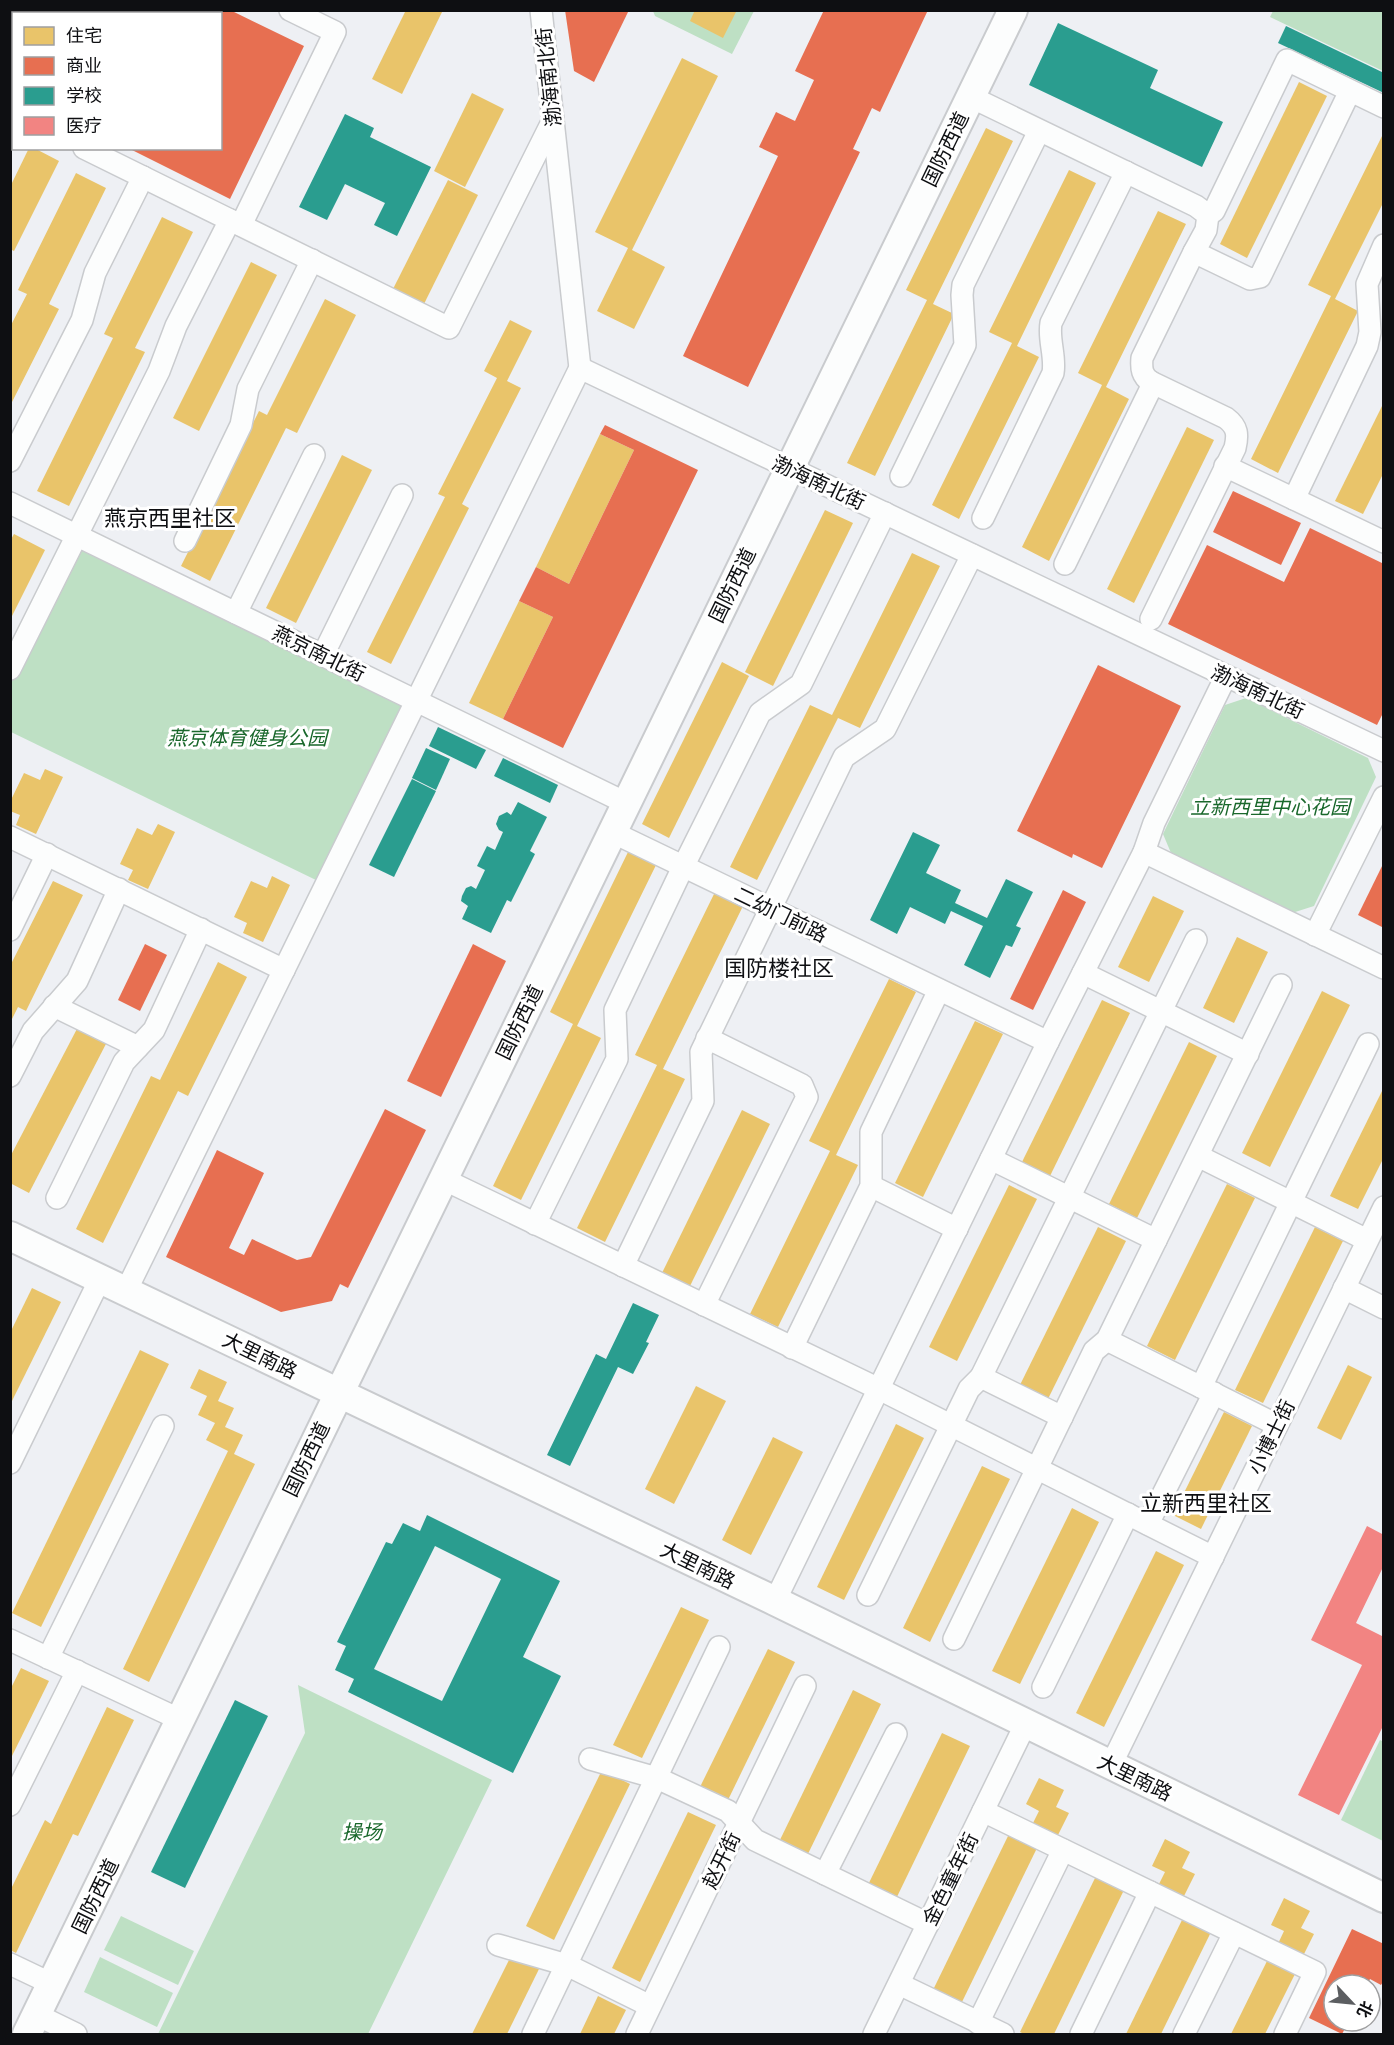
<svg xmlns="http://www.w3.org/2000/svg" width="1394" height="2045" font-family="'Noto Serif','Noto Sans SC',serif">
<rect width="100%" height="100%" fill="#eef0f4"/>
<g fill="#bee0c4">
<path d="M653,11H754L732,54L655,16Z"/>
<path d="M1301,11H1383V71L1270,17L1273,11Z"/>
<path d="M77,545L404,705L318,881L11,732L10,682Z"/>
<path d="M1246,698L1368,758L1376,777L1314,906L1292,913L1171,853L1163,834L1225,705Z"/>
<path d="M298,1685L492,1780L368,2034H158L305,1733Z"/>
<path d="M1380,1740L1384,1742L1383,1841L1341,1820Z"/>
<path d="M121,1916L194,1951L178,1985L104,1950Z"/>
<path d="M100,1957L173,1993L157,2027L84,1992Z"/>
</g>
<g fill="#e9c46a">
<path d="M406,10H443L402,94L372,79Z"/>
<path d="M695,10H737L723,38L690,21Z"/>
<path d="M682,58L718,76L632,250L665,267L634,329L597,311L628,248L595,232Z"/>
<path d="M1299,82L1327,96L1247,258L1220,244Z"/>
<path d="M472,93L504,109L465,187L434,171Z"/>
<path d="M986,128L1013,141L933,304L954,314L875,476L847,463L927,300L906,290Z"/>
<path d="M1384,132V201L1335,299L1358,311L1278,473L1251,459L1331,296L1308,285Z"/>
<path d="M29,148H34L59,161L14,251L10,249V187Z"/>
<path d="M1069,170L1096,183L1017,346L1039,357L959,519L932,505L1012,343L989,332Z"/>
<path d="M76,173L106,188L49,304L59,309L10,406V327L27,294L18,290Z"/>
<path d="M448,180L478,195L424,304L393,289Z"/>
<path d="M1158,211L1186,224L1106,387L1129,399L1049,561L1022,547L1102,385L1078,373Z"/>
<path d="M162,217L193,232L135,348L145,352L69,506L37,491L113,338L104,334Z"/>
<path d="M251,262L277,275L199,431L173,418Z"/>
<path d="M325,299L356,315L297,433L286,428L210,581L181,566L259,411L267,415Z"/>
<path d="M510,320L532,331L507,381L521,388L462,504L469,508L391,664L367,652L445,497L438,494L497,378L484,371Z"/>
<path d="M1384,402V472L1363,514L1335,501Z"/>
<path d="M1187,427L1214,440L1134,603L1107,589Z"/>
<path d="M600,434L634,450L569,584L536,567Z"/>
<path d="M342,455L372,470L296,623L266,608Z"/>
<path d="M825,510L853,523L773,686L745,672Z"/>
<path d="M14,534L45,550L10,620V541Z"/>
<path d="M912,553L940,566L860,728L838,718L757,880L730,867L810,705L832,715Z"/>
<path d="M519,601L553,617L503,719L469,703Z"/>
<path d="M722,662L749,676L669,838L642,824Z"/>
<path d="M45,769L63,777L36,834L16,825L20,815L10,811V802L24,773L40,780Z"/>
<path d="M158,824L175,832L148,889L128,880L133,870L120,864L137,828L152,835Z"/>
<path d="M629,850L657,863L577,1026L601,1038L521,1200L493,1186L573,1024L550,1012Z"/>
<path d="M272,876L290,885L263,942L243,933L247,923L234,917L251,881L267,888Z"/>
<path d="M53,881L83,895L26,1011L18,1007L10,1023V966Z"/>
<path d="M715,892L743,906L663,1069L685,1079L605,1242L577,1228L657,1065L635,1055Z"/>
<path d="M1153,896L1184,911L1149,982L1118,967Z"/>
<path d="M1237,937L1268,952L1234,1023L1203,1008Z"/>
<path d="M218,962L247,977L188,1096L178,1091L103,1243L76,1229L151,1076L160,1080Z"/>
<path d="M889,979L916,992L836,1155L858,1165L778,1327L750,1314L830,1151L809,1141Z"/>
<path d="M1322,991L1350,1005L1270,1167L1242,1153Z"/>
<path d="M1102,1000L1130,1013L1050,1176L1022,1162Z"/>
<path d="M975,1021L1003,1034L923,1197L895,1183Z"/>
<path d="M79,1025L108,1040L29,1193L10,1183V1157Z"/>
<path d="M1189,1042L1217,1056L1137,1218L1109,1204Z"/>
<path d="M1384,1087V1157L1358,1209L1330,1196Z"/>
<path d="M742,1110L770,1124L690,1286L662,1273Z"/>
<path d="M1227,1184L1255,1198L1175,1360L1147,1346Z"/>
<path d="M1009,1185L1037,1199L957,1361L929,1347Z"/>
<path d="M1098,1227L1126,1241L1046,1403L1018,1389Z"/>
<path d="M1315,1227L1343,1241L1263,1403L1235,1390Z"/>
<path d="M32,1288L61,1302L10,1405V1333Z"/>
<path d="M140,1350L169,1364L41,1627L12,1613Z"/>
<path d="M1348,1365L1372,1377L1341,1440L1317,1428Z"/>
<path d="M199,1369L227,1382L218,1401L234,1408L225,1427L243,1435L234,1454L255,1464L149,1682L123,1669L228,1451L206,1440L215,1423L198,1415L207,1396L190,1388Z"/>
<path d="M696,1386L726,1401L674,1504L645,1489Z"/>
<path d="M1224,1412L1252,1426L1201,1529L1173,1515Z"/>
<path d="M896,1424L924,1438L844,1600L817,1587Z"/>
<path d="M773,1437L803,1452L751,1555L722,1540Z"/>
<path d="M982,1466L1010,1479L930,1642L903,1628Z"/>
<path d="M1072,1508L1099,1522L1020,1684L992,1671Z"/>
<path d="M1156,1551L1184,1565L1104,1727L1076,1713Z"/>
<path d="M681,1607L709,1620L642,1758L613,1745Z"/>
<path d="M768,1649L795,1662L728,1800L700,1787Z"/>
<path d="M21,1668L49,1681L10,1760V1690Z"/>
<path d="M853,1690L881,1704L805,1860L777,1846Z"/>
<path d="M107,1707L134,1720L78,1836L73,1834L16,1953L10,1950V1891L45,1820L51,1824Z"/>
<path d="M942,1733L970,1746L894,1903L866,1889Z"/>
<path d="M602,1770L630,1784L554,1940L526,1926Z"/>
<path d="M1039,1778L1064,1790L1056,1807L1069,1813L1056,1839L1031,1827L1039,1811L1026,1804Z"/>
<path d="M688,1812L716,1825L640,1982L612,1968Z"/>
<path d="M1009,1834L1037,1848L961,2004L933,1990Z"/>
<path d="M1165,1839L1190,1852L1182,1868L1195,1874L1182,1900L1157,1888L1165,1872L1152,1866Z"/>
<path d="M1096,1876L1124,1890L1054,2034H1024L1020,2032Z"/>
<path d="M1284,1898L1310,1911L1301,1928L1314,1934L1301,1960L1276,1948L1284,1931L1271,1925Z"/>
<path d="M1183,1918L1211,1932L1161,2034H1126Z"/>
<path d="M512,1954L540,1967L507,2034H472Z"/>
<path d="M1268,1959L1296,1972L1265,2034H1231Z"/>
<path d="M598,1996L626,2010L614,2034H580Z"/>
</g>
<g fill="#e76f51">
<path d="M50,10H107L105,14H48Z"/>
<path d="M193,10H230L304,46L230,199L128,148H220V14H191Z"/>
<path d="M565,10H629L594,82L574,71Z"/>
<path d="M824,10H928L880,112L872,108L853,149L860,152L748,387L683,356L778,156L759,147L776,112L795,121L814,80L795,71Z"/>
<path d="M605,425L698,470L563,748L503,719L553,617L519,601L536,567L569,584L634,450L600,434Z"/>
<path d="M1233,491L1301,523L1281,565L1213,532Z"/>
<path d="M1310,528L1384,564V711L1377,725L1168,624L1207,545L1284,582Z"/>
<path d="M1098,665L1181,706L1102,868L1073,854L1072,858L1017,831Z"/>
<path d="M1384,862V928L1358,915Z"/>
<path d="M1063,890L1086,902L1033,1010L1010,999Z"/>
<path d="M145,944L167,955L140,1011L118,1000Z"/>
<path d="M473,944L506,961L441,1097L407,1081Z"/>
<path d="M385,1109L426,1130L348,1288L340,1284L332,1301L281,1312L166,1257L217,1150L264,1173L229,1248L244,1255L252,1239L297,1260L311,1257Z"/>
<path d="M1352,1929L1384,1944V1980L1381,1985L1370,1979L1367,1985H1334V2021H1349L1342,2034L1309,2018Z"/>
</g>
<g fill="#2a9d8f" fill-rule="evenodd">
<path d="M1058,23L1158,70L1150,88L1223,122L1202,167L1029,85Z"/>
<path d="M1286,26L1384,73V93L1278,43Z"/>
<path d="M345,114L374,128L370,137L431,167L397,236L374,225L385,203L345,184L327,220L299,207Z"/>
<path d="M438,727L486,750L476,769L429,746Z"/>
<path d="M426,748L450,759L436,790L412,778Z"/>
<path d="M503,758L558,785L550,803L494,776Z"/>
<path d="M412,779L436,791L394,877L369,865Z"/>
<path d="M518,802L547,817L530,851L535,854L511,902L507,900L491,933L462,919L468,906L461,901L462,896L466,888L471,886L476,889L485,870L477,866L487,846L495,850L503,832L499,830L496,824L499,816L507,812L511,815Z"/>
<path d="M913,832L940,845L926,873L961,890L955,903L987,918L1006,879L1033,892L1016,926L1021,928L1012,947L1006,945L990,978L964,965L983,926L951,911L945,924L910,907L897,934L870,920Z"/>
<path d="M633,1303L659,1315L646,1342L649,1343L633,1374L618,1367L570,1466L547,1455L596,1354L606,1359Z"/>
<path d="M427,1515L560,1581L523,1657L561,1676L513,1773L348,1692L354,1679L335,1670L346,1646L337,1642L386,1542L392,1544L403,1523L420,1531ZM435,1546L501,1579L442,1701L374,1669Z"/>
<path d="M235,1700L268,1716L185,1888L151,1872Z"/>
</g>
<path fill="#f28482" d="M1367,1526L1384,1535V1565L1356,1623L1384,1637V1724L1339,1815L1298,1795L1362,1665L1311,1640Z"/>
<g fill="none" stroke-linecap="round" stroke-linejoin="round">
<defs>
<g id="street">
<path d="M541,10L580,368"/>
<path d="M971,97L1196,206L1208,215L1206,230L1194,252L1142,358C1141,369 1142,376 1151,382L1226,418C1238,427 1238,435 1235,448L1151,619"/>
<path d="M10,112L14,114"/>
<path d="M84,148L449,328L553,120"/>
<path d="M1208,215L1214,211L1287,60L1384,107"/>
<path d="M241,225L335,32L290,10"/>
<path d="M1194,252L1250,279L1260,277L1350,91"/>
<path d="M580,368L1384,751"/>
<path d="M10,461L82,320L95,273L143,177"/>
<path d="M1225,466L1384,542"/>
<path d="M901,476L965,345L962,295L963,285L1039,131"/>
<path d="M1294,499L1367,346L1370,332L1367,284L1384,245"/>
<path d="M10,503L626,803"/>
<path d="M983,518L1053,373C1056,356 1048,340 1051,323L1126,172"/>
<path d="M185,541L241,425L248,389L312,260"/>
<path d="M1065,564L1150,390L1151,382"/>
<path d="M236,613L314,455"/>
<path d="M323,655L402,495"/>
<path d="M10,669L159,371L176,326L230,220"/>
<path d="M612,832L1048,1042"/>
<path d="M10,837L284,970"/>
<path d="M1144,852L1384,968"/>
<path d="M10,930L47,854"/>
<path d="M1315,935L1384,797"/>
<path d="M1083,973L1248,1054"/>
<path d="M54,1006L138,1047"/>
<path d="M10,1076L33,1031L77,981L119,889"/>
<path d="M1198,1156L1367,1240"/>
<path d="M991,1159L1156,1240"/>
<path d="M443,1179L879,1389L1213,1557"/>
<path d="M871,1186L957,1229"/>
<path d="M57,1198L124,1062L154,1030L201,929"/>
<path d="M535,1224L617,1059L615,1010L683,867L760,713L801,684L885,513"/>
<path d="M623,1266L703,1101L701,1052L844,757L885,729L972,555"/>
<path d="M1344,1288L1384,1308"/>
<path d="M126,1291L580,368"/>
<path d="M704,1305L807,1097L802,1085L707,1038"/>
<path d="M1107,1340L1277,1425"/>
<path d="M792,1348L871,1186V1132L939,990"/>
<path d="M1201,1387L1368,1044"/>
<path d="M1062,1417L981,1377L1196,940"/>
<path d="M10,1463L100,1279"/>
<path d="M1148,1524L1214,1393"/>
<path d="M868,1595L969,1389L981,1377"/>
<path d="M775,1601L1048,1042L1144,852L1154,823L1226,676"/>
<path d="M954,1639L1094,1351L1107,1340L1281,985"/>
<path d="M10,1640L181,1720"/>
<path d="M48,1658L163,1426"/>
<path d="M1043,1687L1128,1514"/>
<path d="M590,1759L657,1778L728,1811L755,1840L928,1924"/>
<path d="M1111,1765L1384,1207"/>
<path d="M10,1805L77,1671"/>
<path d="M983,1811L1315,1972L1285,2034"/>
<path d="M825,1874L896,1734"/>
<path d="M498,1945L567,1965L650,2006"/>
<path d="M10,1964L52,1984"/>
<path d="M899,1984L1003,2034"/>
<path d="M37,2015L76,2034"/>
<path d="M978,2023L1063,1850"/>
<path d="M533,2034L719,1647"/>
<path d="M637,2034L805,1686"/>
<path d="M874,2034L1026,1723"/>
<path d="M1081,2034L1150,1892"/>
<path d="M1184,2034L1234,1933"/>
</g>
<g id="secondary">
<path d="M10,1236L775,1601L1384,1898"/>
<path d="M27,2034L1013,10"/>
</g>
</defs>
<use href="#street" stroke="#c9cbce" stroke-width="24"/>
<use href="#secondary" stroke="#c9cbce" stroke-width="32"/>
<use href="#street" stroke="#fcfdfd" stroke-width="21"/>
<use href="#secondary" stroke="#fcfdfd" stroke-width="28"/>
</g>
<g text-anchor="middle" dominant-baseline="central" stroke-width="6" stroke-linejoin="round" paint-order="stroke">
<g font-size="20" fill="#0e0f12" stroke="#fff">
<text transform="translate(548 77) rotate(-96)">渤海南北街</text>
<text transform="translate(945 149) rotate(-64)">国防西道</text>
<text transform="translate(819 482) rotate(25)">渤海南北街</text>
<text transform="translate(732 585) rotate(-64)">国防西道</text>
<text transform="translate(319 653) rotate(26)">燕京南北街</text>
<text transform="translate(1258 691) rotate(25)">渤海南北街</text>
<text transform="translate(781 914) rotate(26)">二幼门前路</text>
<text transform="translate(519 1022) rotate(-64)">国防西道</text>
<text transform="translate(260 1355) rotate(26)">大里南路</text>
<text transform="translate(1271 1437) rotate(-64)">小博士街</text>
<text transform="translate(306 1459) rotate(-64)">国防西道</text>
<text transform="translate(698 1565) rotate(26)">大里南路</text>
<text transform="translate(1135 1777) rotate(26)">大里南路</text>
<text transform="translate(721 1860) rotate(-64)">赵开街</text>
<text transform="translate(950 1879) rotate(-64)">金色童年街</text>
<text transform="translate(95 1896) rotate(-64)">国防西道</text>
</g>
<g font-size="20" font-style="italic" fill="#1a682c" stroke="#fff">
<text x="247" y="737">燕京体育健身公园</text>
<text x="1270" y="806">立新西里中心花园</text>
<text x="362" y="1831">操场</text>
</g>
<g font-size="22" fill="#0e0f12" stroke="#fff">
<text x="170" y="517">燕京西里社区</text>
<text x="779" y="967">国防楼社区</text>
<text x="1206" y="1502">立新西里社区</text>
</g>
</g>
<rect width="1394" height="2045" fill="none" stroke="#0e0f12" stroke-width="24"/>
<rect x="12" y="12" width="210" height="138" fill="#ffffff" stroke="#9f9fa0" stroke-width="1.5"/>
<rect x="24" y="27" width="30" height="18" fill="#e9c46a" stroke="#9f9fa0" stroke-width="1.5"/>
<text x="66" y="42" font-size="18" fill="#0e0f12">住宅</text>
<rect x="24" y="57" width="30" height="18" fill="#e76f51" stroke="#9f9fa0" stroke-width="1.5"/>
<text x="66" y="72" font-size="18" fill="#0e0f12">商业</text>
<rect x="24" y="87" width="30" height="18" fill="#2a9d8f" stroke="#9f9fa0" stroke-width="1.5"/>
<text x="66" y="102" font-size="18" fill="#0e0f12">学校</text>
<rect x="24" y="117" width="30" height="18" fill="#f28482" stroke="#9f9fa0" stroke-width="1.5"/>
<text x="66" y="132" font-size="18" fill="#0e0f12">医疗</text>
<g transform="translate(1352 2003) rotate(116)"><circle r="28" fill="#ffffff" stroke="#9f9fa0" stroke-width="1.5"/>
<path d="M0-4.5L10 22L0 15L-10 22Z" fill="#5c5e61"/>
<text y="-9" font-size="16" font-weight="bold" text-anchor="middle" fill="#0e0f12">北</text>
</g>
</svg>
